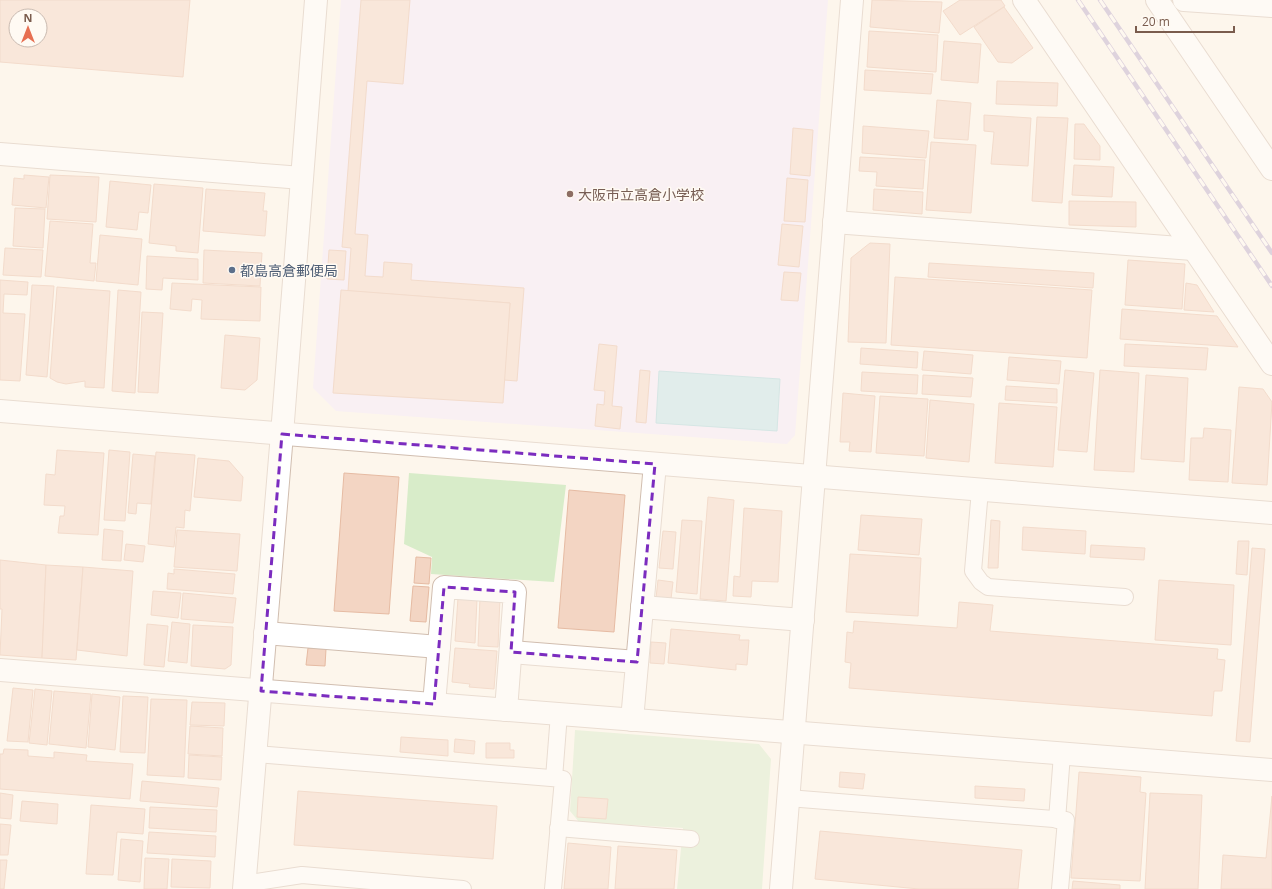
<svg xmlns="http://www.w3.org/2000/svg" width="1272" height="889" font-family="'Open Sans','Noto Sans JP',sans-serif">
<rect width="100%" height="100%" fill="#fdf6ec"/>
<path fill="#f3e8fa" d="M341,0H828L795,435L787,444L336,411L313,388Z"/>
<g fill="#d8ecc9">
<path d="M409,473L566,485L554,582L431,574L432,557L404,544Z"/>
<path d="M575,730L759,744L771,759L762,889H677L683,828L579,822L570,811Z"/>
</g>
<path fill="#bfe3e8" stroke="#a5d3da" d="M659,371L780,379L777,431L656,423Z"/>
<g fill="#f3d5c3" stroke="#e6bba3" fill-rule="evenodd">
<path d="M0,0H190L183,77L0,62ZM16,16H40V40H16Z"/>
<path d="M361,0H410L403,84L367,81L355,234L368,235L365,276L383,277L384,262L412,264L411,280L524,288L517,381L504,380L510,303L348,291L351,248L342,247Z"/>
<path d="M872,0L942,2L939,33L870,27Z"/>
<path d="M960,0H1001L1005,6L960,35L943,11Z"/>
<path d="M1004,7L1033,48L1012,63L998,62L974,27Z"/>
<path d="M869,31L938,35L936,72L867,67Z"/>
<path d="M944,41L981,44L978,83L941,80Z"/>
<path d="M865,70L933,74L931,94L864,90Z"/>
<path d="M997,81L1058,83L1057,106L996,104Z"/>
<path d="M937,100L971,103L968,140L934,138Z"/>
<path d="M984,115L1031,118L1028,166L991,164L994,132L984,131Z"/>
<path d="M1037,117L1068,118L1062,203L1032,201Z"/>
<path d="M1075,124H1084L1100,146V160L1074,159Z"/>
<path d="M863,126L929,131L926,158L862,153Z"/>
<path d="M793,128L813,130L810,176L790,174Z"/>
<path d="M931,142L976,145L971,213L926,210Z"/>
<path d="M860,157L925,160L923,189L876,186L877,172L859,171Z"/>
<path d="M1074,165L1114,167L1112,197L1072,195Z"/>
<path d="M24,175L49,177L46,208L12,205L14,178L24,179Z"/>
<path d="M50,175L99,177L96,222L47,219Z"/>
<path d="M787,178L808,180L805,222L784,221Z"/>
<path d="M110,181L151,185L148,213L139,212L137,230L106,227Z"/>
<path d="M154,184L203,188L198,253L176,251V246L149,243Z"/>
<path d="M206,189L265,193L263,211H267L265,236L203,231Z"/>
<path d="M874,189L923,192L922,214L873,210Z"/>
<path d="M1069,201L1136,202V227L1069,225Z"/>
<path d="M15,208L45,209L43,248L13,246Z"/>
<path d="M50,221L93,224L90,263H96L94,281L45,276Z"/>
<path d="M782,224L803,226L799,267L778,265Z"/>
<path d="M100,235L142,239L138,285L96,281Z"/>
<path d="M870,243L890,244L886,343L848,342L851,258Z"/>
<path d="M5,248L43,250L41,277L3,275Z"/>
<path d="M204,250L262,253L260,286L203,283Z"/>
<path d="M329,250L346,251L344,280L327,279Z"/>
<path d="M147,256L198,259V280L163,278L162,290L146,289Z"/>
<path d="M1128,260L1185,264L1182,309L1125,305Z"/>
<path d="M929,263L1094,273L1093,288L928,277Z"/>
<path d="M784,272L801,273L798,301L781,300Z"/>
<path d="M895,277L1092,290L1087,358L891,345Z"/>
<path d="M0,280L28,282L27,295L4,294L3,313L25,314L20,381L0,380Z"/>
<path d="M172,283L261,287L260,321L201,319L202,300L192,299L191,311L170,309Z"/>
<path d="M1186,283L1197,285L1214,312L1184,310Z"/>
<path d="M32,285L54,286L47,377L26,375Z"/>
<path d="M57,287L110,291L104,388L85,387V381L66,384L57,382L50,378Z"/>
<path d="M118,290L141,292L135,393L112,391Z"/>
<path d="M341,290L510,303L503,403L333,393Z"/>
<path d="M1122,309L1217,316L1238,347L1120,339Z"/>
<path d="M142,312L163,313L158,393L138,392Z"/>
<path d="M225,335L260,338L257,380L245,390L221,388Z"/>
<path d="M599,344L617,346L612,406L622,407L620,429L595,426L597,404L604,405L605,391L594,390Z"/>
<path d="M1125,344L1208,348L1206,370L1124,366Z"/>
<path d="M861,348L918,352L917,368L860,364Z"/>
<path d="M924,351L973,355L971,374L922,370Z"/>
<path d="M1009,357L1061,361L1059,384L1007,380Z"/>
<path d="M640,370L650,371L646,423L636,422Z"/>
<path d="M1065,370L1094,373L1087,452L1058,450Z"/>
<path d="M1100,370L1139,373L1134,472L1094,470Z"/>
<path d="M862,372L918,375L917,394L861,391Z"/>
<path d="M923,375L973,378L971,397L922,394Z"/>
<path d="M1146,375L1188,378L1184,462L1141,459Z"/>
<path d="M1006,386L1057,389V403L1005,400Z"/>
<path d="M1239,387L1263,389L1272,402L1267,485L1232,483Z"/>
<path d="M843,393L875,396L871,452L849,451L850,442H840Z"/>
<path d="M880,396L928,399L924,456L876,453Z"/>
<path d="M930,400L974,404L969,462L926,458Z"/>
<path d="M999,403L1057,407L1053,467L995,463Z"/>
<path d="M1204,428L1231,430L1228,482L1189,480L1191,438H1203Z"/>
<path d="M57,450L104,453L98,535L58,533L60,516H64L65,506L44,505L46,474L55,475Z"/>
<path d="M109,450L130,452L125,521L104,520Z"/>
<path d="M156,452L195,455L190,511L185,510L184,528L176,527L174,547L148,544Z"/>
<path d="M133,454L155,456L151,504L137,503L136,514L128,513Z"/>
<path d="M198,458L229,461L243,477L241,501L194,497Z"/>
<path d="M344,473L399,477L389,614L334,611Z"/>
<path d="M569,490L625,495L614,632L558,628Z"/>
<path d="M708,497L734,500L726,601L700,599Z"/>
<path d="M744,508L782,511L778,582L752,581L751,597L733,596L734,576L740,577Z"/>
<path d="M861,515L922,519L919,555L858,550Z"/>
<path d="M682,520L702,521L697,594L676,592Z"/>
<path d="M991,520L1000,521L998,568H988Z"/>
<path d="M1023,527L1086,531L1085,554L1022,550Z"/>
<path d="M104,529L123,531L121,561L102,560Z"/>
<path d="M177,530L240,534L237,571L174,567Z"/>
<path d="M663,531L676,532L673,569L659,568Z"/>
<path d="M1238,541H1249L1247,575L1236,574Z"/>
<path d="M126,544L145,546L143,562L124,560Z"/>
<path d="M1091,545L1145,548L1144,560L1090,557Z"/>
<path d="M1252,548L1265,549L1250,742L1236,741Z"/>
<path d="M850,554L921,558L918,616L846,612Z"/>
<path d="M416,557L431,558L429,584L414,583Z"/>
<path d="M0,560L46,565L42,658L0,655L2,609H0Z"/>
<path d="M46,565L83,567L76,660L42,658Z"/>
<path d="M83,567L133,571L127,656L77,650Z"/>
<path d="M174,569L235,574L233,594L167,589L168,573L174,574Z"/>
<path d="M658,580L673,582L671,599L656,598Z"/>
<path d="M1159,580L1234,585L1231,645L1155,640Z"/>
<path d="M413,586L429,587L426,622L410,621Z"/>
<path d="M153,591L181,593L178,618L151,615Z"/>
<path d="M183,593L236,598L233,623L181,619Z"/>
<path d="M480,597L500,598L498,647L478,646Z"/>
<path d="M458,598L477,599L475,643L455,641Z"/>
<path d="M959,602L993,605L990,631L1218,649L1217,659L1225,660L1222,691H1214L1212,716L849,688L851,663L845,662L847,632L853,633L854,621L957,628Z"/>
<path d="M172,622L190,624L187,663L168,661Z"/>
<path d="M147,624L168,626L164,667L144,665Z"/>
<path d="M193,625L233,627L231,665L225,669L191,666Z"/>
<path d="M671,629L740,635L739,640H749L747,665L736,664V670L668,663Z"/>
<path d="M651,642L666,643L664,664L650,663Z"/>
<path d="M308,648L326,649L325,666L306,665Z"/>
<path d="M455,648L497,651L494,689L469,687L470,684L452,682Z"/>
<path d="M13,688L33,690L28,742L7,741Z"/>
<path d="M35,689L52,691L47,745L29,743Z"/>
<path d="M54,691L91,694L86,748L49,744Z"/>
<path d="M92,694L120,697L115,750L88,747Z"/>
<path d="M123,696L148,697L145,753L120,752Z"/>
<path d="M151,699L187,700L184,777L147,775Z"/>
<path d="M192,702L225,703L224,726L190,725Z"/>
<path d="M190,726L223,728L222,756L188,754Z"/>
<path d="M401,737L448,740V756L400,752Z"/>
<path d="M455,739L475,741L474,754L454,752Z"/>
<path d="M486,743H510V750H514V758H486Z"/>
<path d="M4,749L28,750V756L54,758V752L87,755L86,761L133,764L130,799L0,789V754H3Z"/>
<path d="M189,755L222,757L221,780L188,778Z"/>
<path d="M840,772L865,774L863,789L839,787Z"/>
<path d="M1079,772L1141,777L1140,792L1146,793L1140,881L1071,878Z"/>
<path d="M142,781L219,788L217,807L140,801Z"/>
<path d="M975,786L1025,789L1024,801L975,798Z"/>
<path d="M298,791L497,806L493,859L294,845Z"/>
<path d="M0,793L13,795L11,819L0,818Z"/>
<path d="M1150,793L1202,795L1198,889H1145Z"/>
<path d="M1272,796V889H1221L1223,855L1266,858Z"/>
<path d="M578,797L608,799L606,819L577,817Z"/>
<path d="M22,801L58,804L57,824L20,821Z"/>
<path d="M91,805L145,809L143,834L117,832L113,875L86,874Z"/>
<path d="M150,807L217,810L216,832L149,828Z"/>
<path d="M0,824L11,825L8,855H0Z"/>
<path d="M820,831L1022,850L1018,889H919L815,879Z"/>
<path d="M149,832L216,836L215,857L147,853Z"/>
<path d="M121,839L143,841L140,882L118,880Z"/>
<path d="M568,843L611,847L608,889H564Z"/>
<path d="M618,846L677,850L674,889H615Z"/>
<path d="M145,858L169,859L167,889H144Z"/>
<path d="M172,859L211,861L210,888L171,887Z"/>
<path d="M0,860H7L4,889H0Z"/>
<path d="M1073,881L1120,885V889H1072Z"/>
</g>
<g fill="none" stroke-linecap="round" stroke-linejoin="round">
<defs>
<g id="service">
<path d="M980,490L973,571L981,582L988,587L1125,597"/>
<path d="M256,754L563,779L553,889"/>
<path d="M554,778L559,714"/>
<path d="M788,798L1066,820L1060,889"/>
<path d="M1057,820L1062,754"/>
<path d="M558,828L691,839"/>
<path d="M244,884L302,875L463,889"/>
</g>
<g id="minor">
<path d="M1024,0L1272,364"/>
<path d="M1157,0L1272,169"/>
<path d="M1184,0L1272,6"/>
<path d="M0,154L302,178"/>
<path d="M834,222L1193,249"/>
<path d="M642,607L803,620"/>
<path d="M265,633L439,647"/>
<path d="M511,652L637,662"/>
<path d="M0,670L1272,770"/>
<path d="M434,704L444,587L515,592L506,710"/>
<path d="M632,720L655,464"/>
<path d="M244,889L282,434L316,0"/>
<path d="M781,889L814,477"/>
</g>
<g id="tertiary">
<path d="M0,411L1272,513"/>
<path d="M814,477L852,0"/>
</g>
</defs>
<use href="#service" stroke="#d1beb0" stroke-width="18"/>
<use href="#minor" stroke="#d1beb0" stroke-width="24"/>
<use href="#tertiary" stroke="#d1beb0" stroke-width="24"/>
<use href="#service" stroke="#fff" stroke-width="16"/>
<use href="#minor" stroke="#fff" stroke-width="22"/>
<use href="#tertiary" stroke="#fff" stroke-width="22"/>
<defs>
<g id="rail">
<path d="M1078,0L1272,286"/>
<path d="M1100,0L1272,253"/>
</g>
</defs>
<use href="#rail" stroke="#b9a8c9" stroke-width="4.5"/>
<use href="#rail" stroke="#fffaf3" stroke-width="3" stroke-dasharray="9" stroke-linecap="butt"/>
</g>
<path d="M0 0H1272V889H0ZM282,434L655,464L637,662L511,652L515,592L444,587L434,704L261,691Z" fill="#fdf6ec" fill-opacity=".55" fill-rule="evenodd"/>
<path fill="none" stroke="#7b2cbf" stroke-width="3" stroke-dasharray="8 5" stroke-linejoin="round" d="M282,434L655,464L637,662L511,652L515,592L444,587L434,704L261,691Z"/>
<circle fill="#8d6e63" stroke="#fffaf3" stroke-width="1.5" cx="570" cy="194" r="4"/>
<circle fill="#5c6f8a" stroke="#fffaf3" stroke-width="1.5" cx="232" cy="270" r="4"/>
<g text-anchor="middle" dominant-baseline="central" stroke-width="3" stroke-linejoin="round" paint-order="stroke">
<g font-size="14" fill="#785e54" stroke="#fffaf3" text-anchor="start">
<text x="578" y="194">大阪市立高倉小学校</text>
</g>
<g font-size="14" fill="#4e5e75" stroke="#fffaf3" text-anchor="start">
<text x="240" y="270">都島高倉郵便局</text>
</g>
</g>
<g transform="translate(28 28)"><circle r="19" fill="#fffaf3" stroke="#cabbb1"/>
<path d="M0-3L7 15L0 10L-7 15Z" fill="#e76f51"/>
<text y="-6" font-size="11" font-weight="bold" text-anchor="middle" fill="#7a5c4d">N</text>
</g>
<path d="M1136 26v6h98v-6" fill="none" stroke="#7a5c4d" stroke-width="2"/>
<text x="1142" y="26" font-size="12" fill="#7a5c4d" stroke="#fffaf3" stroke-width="3" paint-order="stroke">20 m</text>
</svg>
